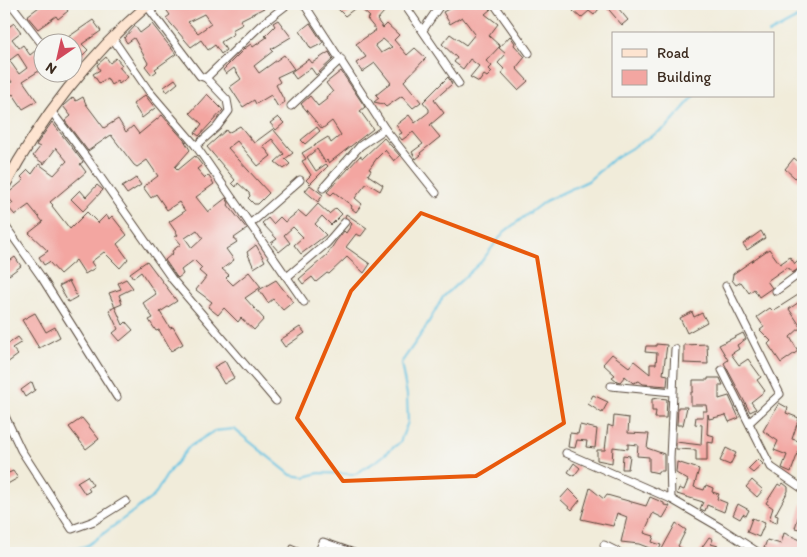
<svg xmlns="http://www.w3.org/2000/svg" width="807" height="557" font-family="Itim,sans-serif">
<rect width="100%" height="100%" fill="#f6f6f2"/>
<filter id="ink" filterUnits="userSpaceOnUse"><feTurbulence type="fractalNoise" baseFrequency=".02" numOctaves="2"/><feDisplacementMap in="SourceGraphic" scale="10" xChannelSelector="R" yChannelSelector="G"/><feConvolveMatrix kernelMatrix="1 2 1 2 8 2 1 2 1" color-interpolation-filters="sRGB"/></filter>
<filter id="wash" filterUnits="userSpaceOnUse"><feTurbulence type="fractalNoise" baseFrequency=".0096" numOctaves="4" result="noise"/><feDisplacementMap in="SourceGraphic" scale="20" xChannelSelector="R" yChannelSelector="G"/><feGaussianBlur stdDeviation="1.12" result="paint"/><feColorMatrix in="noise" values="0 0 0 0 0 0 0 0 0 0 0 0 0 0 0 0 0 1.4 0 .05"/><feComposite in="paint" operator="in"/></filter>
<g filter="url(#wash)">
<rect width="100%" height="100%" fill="#f1ecda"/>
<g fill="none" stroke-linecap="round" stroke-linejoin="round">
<g stroke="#64c3e3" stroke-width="2">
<path d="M768,34L803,15"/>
<path d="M64,553L88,545L154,496L168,473L189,447L214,431L234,429L291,475L304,477L319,473L355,474L378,460L400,442L408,422L407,395L401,363L424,330L443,297L481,262L504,232L545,201L588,181L613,159L667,127L694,96"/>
</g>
</g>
<g id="blocks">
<g fill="#f3a6a1" fill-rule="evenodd">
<path d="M43,4H72L66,8L68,11L58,19L56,16L38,29L27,16Z"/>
<path d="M162,4H175L177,6L182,4H272L240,20L243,24L232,30L234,34L221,42L226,50L221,54L215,45L208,50L201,40L191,47L166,18L170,15ZM204,14L211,24L198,33L188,22Z"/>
<path d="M333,4H391L377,20L383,28L387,24L399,35L394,40L407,55L415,48L426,58L404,81L421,102L413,108L402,96L386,107L383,104L374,102L379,98L376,95L391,83L375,63L362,72L356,63L366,57L356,44L376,30L367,19L370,17L358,6L345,16ZM383,39L392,47L381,53L375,45Z"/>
<path d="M453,4H489L491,9L485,14L498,24L489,36L500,46L486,61L492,66L489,69L492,72L487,77L484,75L479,82L470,77L479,66L470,59L463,69L454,62L457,58L442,44L450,34L466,45L475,34L462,17L450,24L443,12L454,6Z"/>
<path d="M579,4H603L594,15L589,11L581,18L573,11Z"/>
<path d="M604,4H622L618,8L628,20L622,25Z"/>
<path d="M93,20L101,31L82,44L88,50L79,59L77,57L72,61V42H61Z"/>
<path d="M278,20L291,37L271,49L273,51L254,66L259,73L284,55L294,69L277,77L280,82L276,85L285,102L278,107L271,95L256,104L254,100L243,107L230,87L241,79L234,68L226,74L223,70L245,48L251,44L253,47L267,37L265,36L275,26L273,23Z"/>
<path d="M14,23L21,32L12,39L19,48L23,45L30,55L35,51L42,60V69L23,81L37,101L23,109L13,94L4,101V88L12,82L4,71V64L9,60L19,74L27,68L18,54L10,60L4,53V34L7,31L6,29Z"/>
<path d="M310,23L323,43L311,49L300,31Z"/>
<path d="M152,24L176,54L155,69L157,71L152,75L145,66L148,63L134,38L127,43L124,38L135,26L140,33Z"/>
<path d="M510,36L515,43L514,45L525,57L516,68L528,81L518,90L502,73L504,69L498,63L506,54L499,48Z"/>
<path d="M329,52L333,59L316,75L311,68L296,79L291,72L309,59L312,63Z"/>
<path d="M106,57L110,63L116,58L122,65L119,67L128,77L119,84L117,81L111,85L107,78L99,83L93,74L100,70L97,65Z"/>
<path d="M341,71L365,107L360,111L373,129L329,163L327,160L325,162L317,149L307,157L316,171L326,164L328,166L310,184L306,180L311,175L302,161L306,159L302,153L328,137L331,143L341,135L332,121L322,129L301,104L310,96L318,106L327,99L326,97L333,92L326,83Z"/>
<path d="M448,77L452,84L434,100L444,113L430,125L440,137L420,153L421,155L416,159L412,152L423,144L413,132L402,140L398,135L402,133L396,125L409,115L415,123L429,112V109L423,102Z"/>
<path d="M175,79L178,83L167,92L164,87Z"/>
<path d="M207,94L223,110L199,136L195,133L202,124L190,113Z"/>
<path d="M145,95L155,108L142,118L133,104Z"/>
<path d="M73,97L76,101L83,97L86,104L104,128L118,119L126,132L133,126L139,134L162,115L184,140L190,150L175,167L178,170L195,156L202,165L197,169L205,178L208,175L214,184L196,197L208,212L226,198L229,203L228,205L247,229L234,238L237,242L226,249L234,260L222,269L229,275L226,278L233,285L249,272L261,287L245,298L264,319L254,330L241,318L238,322L224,308L218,315L208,307L212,302L196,290L206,277L199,271L202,268L194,260L181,270L183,274L178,278L176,276L165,260L173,253L172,251L181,244L175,237L178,235L169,222L185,211L179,202L167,210L156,194L151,198L143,187L158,176L147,160L137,167L134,165L111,135L88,151L65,121L71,116L63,106ZM197,230L203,238L192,248L185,238Z"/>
<path d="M278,117L284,123L276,130L270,123Z"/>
<path d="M52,122L83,162L80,164L86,172L50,202L53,205L52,206L70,229L87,212L98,223L106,215L109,219L112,216L127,235L117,244L128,259L120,268L104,252L91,262L95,268L85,274L76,260L60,274L49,262L44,265L39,257L48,251L29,233L43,222L29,205L15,215L8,207L13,203L6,195L24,180L21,177L28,170L32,174L39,164L54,175L67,161L56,148L44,164L33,156L40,147L36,145Z"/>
<path d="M240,126L254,143L273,129L293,153L285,159L290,164L284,169L275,162L284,154L272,139L263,146L271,156L258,166L237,141L228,148L269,193L258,204H254L248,198L250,196L249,193L238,183L236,187L232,183L235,180L207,147L226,130L228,133Z"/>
<path d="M317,127L320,131L305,144L301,140Z"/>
<path d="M384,138L400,156L394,161L385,150L377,158L369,169L371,170L368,175L383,185L380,191L367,183L355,198L362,204L356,212L351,208L352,206L334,192L331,195L327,192L360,156L363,158Z"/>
<path d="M794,158L803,166V185L785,169Z"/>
<path d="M136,178L141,185L127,194L122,187Z"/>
<path d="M97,185L103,190L83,211L71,199L80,190L86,197Z"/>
<path d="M310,185L323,195L318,202L305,191Z"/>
<path d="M318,204L329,214L336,208L342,214L331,225L322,216L315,224L326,235L301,254L294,245L303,237L293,227L284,235L290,243L279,252L271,243L277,239L262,223L268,218L273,224L280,217L285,222L299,211L306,217Z"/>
<path d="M346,214L367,228L361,236L356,234L346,247L370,264L364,273L347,257L329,274L327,273L316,282L312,277L303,284L299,279L327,255L336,241L344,231L346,233L352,224L345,217Z"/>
<path d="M761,231L765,238L747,250L743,244Z"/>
<path d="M256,245L265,261L254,268L247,252Z"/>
<path d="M769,249L780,264L790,257L795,264L803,256V266L792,273L787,267L767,281L772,288L759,297L754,289L749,293L741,282L736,285L732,280L733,274Z"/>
<path d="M15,257L21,266L9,275L4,265Z"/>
<path d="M147,261L177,301L160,312L170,328L173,327L183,344L171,351L159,330L156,331L149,320L153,318L143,303L156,294L141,272L133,278L130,273Z"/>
<path d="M126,279L133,288L119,295L122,304L115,307L109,293L121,289L118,283Z"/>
<path d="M276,280L293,302L283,310L273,299L268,303L259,290Z"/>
<path d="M69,281L77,297L68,302L59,286Z"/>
<path d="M798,295L802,300L789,309L801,327L790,337L798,351L781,363L768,344L771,341L760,330L764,327L757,317L770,308L773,311Z"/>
<path d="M115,307L123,325L126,322L133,330L120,341L113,333L118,329L109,310Z"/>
<path d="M692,312L694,317L702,313L707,322L687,333L680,318Z"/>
<path d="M35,313L46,332L55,327L60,337L39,348L22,320Z"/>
<path d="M300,327L305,333L285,347L280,340Z"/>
<path d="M743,333L746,339L737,345L739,349L731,354L739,365L748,359L761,377L757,380L765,391L751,402L756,409L750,412L724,363L728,360L719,345Z"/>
<path d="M18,337L22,342L12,348L18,355L7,363L4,358V347Z"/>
<path d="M656,344L667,345L663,374L668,375L667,386L643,384L639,381L633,383L625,376L620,382L617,381L612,377L615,375L603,364L612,354L629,367L634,361L650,374V364H656L657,353L645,352L646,346H656Z"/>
<path d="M707,344L708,364L684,363V345Z"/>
<path d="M225,361L234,378L224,384L214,367Z"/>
<path d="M708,378H720L723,385H719V399L729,396L739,418L729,422L726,415L709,419L708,414L707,434L714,436L713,443L707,442V461H696V450L676,449V442L701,445L702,425L695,424L696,417H703V411H707L706,405H691V392H693V380H708Z"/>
<path d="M32,382L35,390L25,397L21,390Z"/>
<path d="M593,395L608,402L602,413L588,404Z"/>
<path d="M659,398L667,399L666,418H655L656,411H652V399Z"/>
<path d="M779,403L788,408L786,413L799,418L792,439L802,442L791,472L782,468L787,455L774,450L778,441L763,431Z"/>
<path d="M678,407H687L683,425H677Z"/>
<path d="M614,416L629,418L628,433L649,434L647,448L664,454V471H658V473L649,471V457L637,456L638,445L628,444V449L613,447L612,463L597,460V450H605L608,425L613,427Z"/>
<path d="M82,418L99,439L86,449L69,427Z"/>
<path d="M580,425L597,429L595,448L586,447L587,441L577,440L575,448L568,447L570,433L578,434Z"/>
<path d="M726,448L736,453L730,465L720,461Z"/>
<path d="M623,455L630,456L628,469H622Z"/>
<path d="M758,459L763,464L753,473L748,469Z"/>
<path d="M677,462L699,469L694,487L704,490L706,485L713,488L712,492L719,494L717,499L727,503L724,512L707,505L705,511L700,509L703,502L677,494L679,488L684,490L688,480L676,473Z"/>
<path d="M574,463L580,468L574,476L568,472Z"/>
<path d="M13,471L18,478L4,486V475Z"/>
<path d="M87,476L93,485L88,488L90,491L85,494L77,482Z"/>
<path d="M752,480L763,490L757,497L746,487Z"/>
<path d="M783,483L788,487V491L775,515L778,516L777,523L769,520L773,508L766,503L778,484L781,486Z"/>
<path d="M590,488L604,499L607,495L646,506L650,497L664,503V505L670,506L663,518L653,513L644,533L654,536L652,542L661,545L658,553H651L652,549L639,544L621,542L627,517L617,513L613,526L581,519Z"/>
<path d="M569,489L580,500L572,510L560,499Z"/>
<path d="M738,504L749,510L746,516L743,514L740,519L733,515Z"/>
<path d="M802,504L803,505V530L795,528Z"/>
<path d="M752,518L765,523L759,537L747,532Z"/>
<path d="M676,523L686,530L678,546L688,553H669L662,549Z"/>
<path d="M784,533L803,541L798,553H775L764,548L767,540L781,544Z"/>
<path d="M709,537L713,539L711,544L718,546L713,553H698Z"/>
<path d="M291,545L310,553H287Z"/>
</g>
</g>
</g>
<g filter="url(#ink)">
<use href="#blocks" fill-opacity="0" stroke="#56473a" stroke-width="1"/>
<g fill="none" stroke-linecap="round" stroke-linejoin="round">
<defs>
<g id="street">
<path d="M11,4L42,44"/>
<path d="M304,4L385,129L436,193"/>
<path d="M404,4L459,84"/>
<path d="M494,4L529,53"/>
<path d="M147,6L200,76L206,78L262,24L288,4"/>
<path d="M423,30L441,4"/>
<path d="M113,39L148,90L196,146L304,302"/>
<path d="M65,72L73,83"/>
<path d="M291,106L341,59"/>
<path d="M52,112L89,161L172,279L276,401"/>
<path d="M196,146L217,127L229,111L227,100L206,78"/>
<path d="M323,188L360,146L385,129"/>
<path d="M4,224L42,278L117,397"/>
<path d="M250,224L300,180"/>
<path d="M287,277L327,243L345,222"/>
<path d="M726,286L780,394L750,422"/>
<path d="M776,291L803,271"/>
<path d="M722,370L771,467L803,489"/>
<path d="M611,386L672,392"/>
<path d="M4,414L21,450L72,529L94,521L126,501"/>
<path d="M566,453L671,499L721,528L759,553"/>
<path d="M671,499L670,458L675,349"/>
<path d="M604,545L620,553"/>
<path d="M318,553L323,542L354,553"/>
</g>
<path id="secondary" d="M4,187C40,119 90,54 149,4"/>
</defs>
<use href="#street" stroke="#56473a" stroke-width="9"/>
<use href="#secondary" stroke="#56473a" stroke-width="12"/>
<use href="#street" stroke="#fff" stroke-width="7"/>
<use href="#secondary" stroke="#fde4d0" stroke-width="10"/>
</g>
</g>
<path fill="none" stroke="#e8590c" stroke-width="4" stroke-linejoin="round" d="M421,213L537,257L564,423L476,476L343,481L297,418L351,291Z"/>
<rect width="807" height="557" fill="none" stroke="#f6f6f2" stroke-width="20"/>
<rect x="612" y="32" width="162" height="65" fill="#f6f6f2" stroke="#aba49d"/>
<rect x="622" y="49" width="25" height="8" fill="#fde4d0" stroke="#aba49d"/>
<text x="657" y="58" font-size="15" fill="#3b2a1e">Road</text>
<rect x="622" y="70" width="25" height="15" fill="#f3a6a1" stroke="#aba49d"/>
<text x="657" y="82" font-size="15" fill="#3b2a1e">Building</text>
<g transform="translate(58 58) rotate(214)"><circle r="24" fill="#f6f6f2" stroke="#aba49d"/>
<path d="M0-4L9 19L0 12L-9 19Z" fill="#d1495b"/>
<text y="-8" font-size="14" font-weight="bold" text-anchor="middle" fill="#3b2a1e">N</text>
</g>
</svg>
